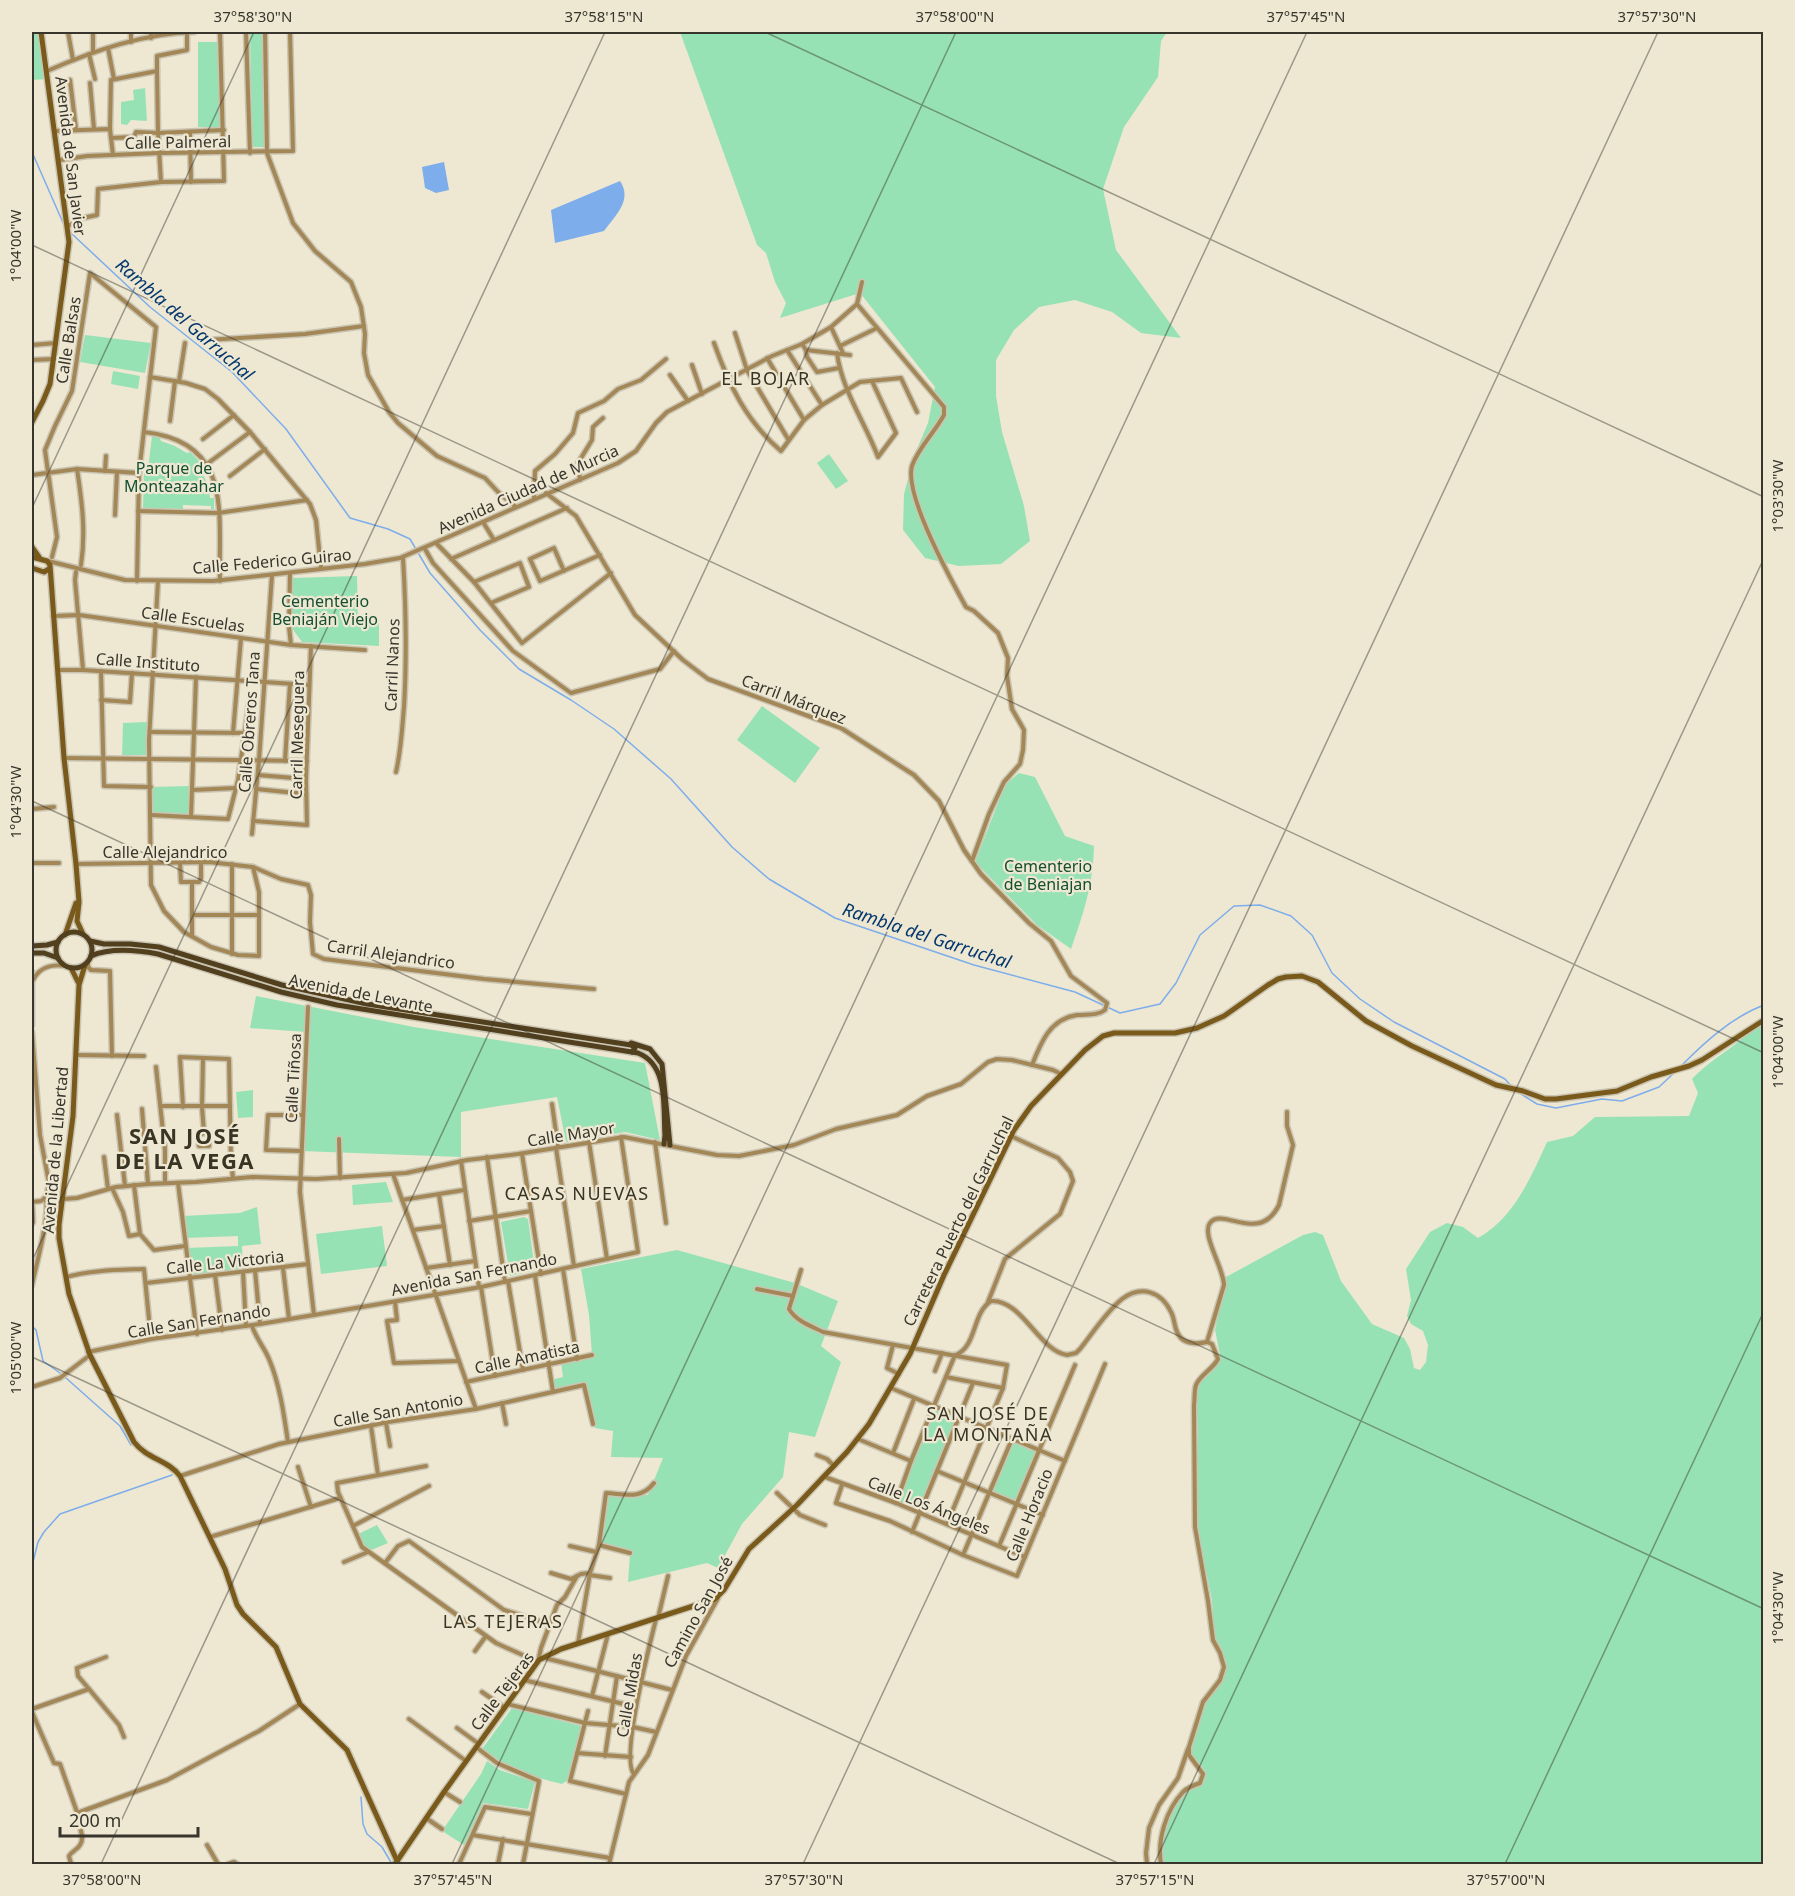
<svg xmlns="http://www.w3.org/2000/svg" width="1795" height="1896" font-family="'Noto Sans',sans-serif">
<rect width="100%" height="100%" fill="#eee8d3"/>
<g fill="#97e2b4">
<path d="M32,32H41L48,79L32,80Z"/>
<path d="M250,32H263L266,147H252Z"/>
<path d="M680,32H1167L1161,41L1158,77L1124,127L1103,189L1116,250L1181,338L1141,333L1112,312L1075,300L1039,307L1014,330L996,360V396L1002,432L1024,506L1030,541L1001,564L959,566L925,558L903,530L904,494L914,456L928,423L935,387L860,293L780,318L786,303L775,282L766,253L757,245Z"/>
<rect x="198" y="42" width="21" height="85"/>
<path d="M145,88L147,121L131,120L127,125L121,124V102L134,100L133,90Z"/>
<path d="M85,335L151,343L145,373L80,362Z"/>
<path d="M113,371L140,376L138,389L111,384Z"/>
<path d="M152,436L160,438L161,441L175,446L187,453L190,452L203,465L200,468L208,485L210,498H214V509H211V506L183,505V509L143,508L144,469H148Z"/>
<path d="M829,454L848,481L836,489L817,463Z"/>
<path d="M357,576L358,623L379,622V646L302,642L291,627V578Z"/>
<path d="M762,706L820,748L795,783L737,740Z"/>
<path d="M147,722V755H122L123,723Z"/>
<path d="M1019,773L1035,777L1065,836L1094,846C1093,885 1084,912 1071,949L1037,925L975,862L1005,785Z"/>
<path d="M190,786L189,814L151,815V787Z"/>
<path d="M256,996L414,1027L645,1063L660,1140L625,1132L566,1142L557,1097L461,1112V1157L301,1151L307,1032L250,1028Z"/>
<path d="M1763,1025V1864H1163C1159,1843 1165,1814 1181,1798C1191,1786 1200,1789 1205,1771L1191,1753L1203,1706L1221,1680L1225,1663L1214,1636L1212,1600L1197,1528L1195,1499L1198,1431L1196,1392L1199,1384L1217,1365L1220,1355L1215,1330L1226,1277L1303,1235L1315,1232L1323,1235L1341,1281L1372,1324L1404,1338L1410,1349L1414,1368L1420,1370L1426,1362L1428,1345L1423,1331L1411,1324L1407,1316L1411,1300L1406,1269L1430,1232L1447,1223L1463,1227L1478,1238C1514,1218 1531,1177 1547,1142L1573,1136L1595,1117L1689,1116L1698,1093L1692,1079C1704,1066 1718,1057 1733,1046C1745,1037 1748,1031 1763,1025Z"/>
<path d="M253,1090V1117L238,1118L236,1092Z"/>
<path d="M386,1182L393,1202L353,1205L352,1185Z"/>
<path d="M257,1207L261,1244L242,1246L243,1271L189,1276L186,1248L238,1246V1236L185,1238L183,1216L240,1213Z"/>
<path d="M524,1217L528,1219L535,1270L510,1276L501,1222Z"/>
<path d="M382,1226L387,1266L321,1274L316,1234Z"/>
<path d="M677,1250L795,1283L838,1301L821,1346L841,1362L815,1437L789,1432L783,1477L742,1524L718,1568L707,1563L628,1582L630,1554L599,1545L606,1493L648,1495L663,1458L611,1457L613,1431L595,1428L584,1386L553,1392L551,1380L563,1377L561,1362L592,1355L589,1315L581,1269Z"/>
<path d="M933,1407L959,1417L919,1513L896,1503Z"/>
<path d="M1012,1439L1039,1450L1016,1504L989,1493Z"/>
<path d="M377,1525L388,1543L369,1551L362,1547L358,1534Z"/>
<path d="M512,1708L581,1726L568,1780L562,1784C533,1777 506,1768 482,1749Z"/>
<path d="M487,1761L500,1770L535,1782L528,1809L483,1803L464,1845L442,1831L481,1774Z"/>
</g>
<g fill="#7dadea">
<path d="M444,162L449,190L436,193L425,188L422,167Z"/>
<path d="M620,181C633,200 615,216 604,231L555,243L551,210Z"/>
</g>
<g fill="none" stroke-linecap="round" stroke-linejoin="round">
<g stroke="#7dadea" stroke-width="1.5">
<path d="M32,152L64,225"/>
<path d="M71,233L150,307L232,372L286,429L350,518L388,529L410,539L430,573L480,630L519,669L571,700L614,729L671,779L732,847L769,879L835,918L974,965L1075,992L1120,1013L1160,1004L1176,983L1200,935L1234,906L1260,905L1291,916L1312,935L1332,973L1360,999L1394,1022L1505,1079L1512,1087"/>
<path d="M1682,1065C1705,1042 1732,1017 1764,1005"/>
<path d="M1518,1092L1537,1104L1556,1108L1602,1099L1622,1101L1659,1087L1674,1073"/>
<path d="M32,1326L36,1330L43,1361L60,1373"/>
<path d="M66,1378L120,1426L131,1445"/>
<path d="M32,1566L38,1542L44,1532L60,1514L172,1475"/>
<path d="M361,1797L363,1824L367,1834L382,1847L392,1864"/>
</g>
<defs>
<g id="street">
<path d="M68,32L73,60"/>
<path d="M93,32V52"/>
<path d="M131,32V42"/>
<path d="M151,32V38"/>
<path d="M246,32L250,153"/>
<path d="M265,32L267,153L293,223L315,251L351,282L361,307L365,334L364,353L368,375L389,412L398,423L437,456L485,478L498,492L516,507"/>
<path d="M108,48L114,79"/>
<path d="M89,54L95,79"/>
<path d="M47,71C93,51 144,33 194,32"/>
<path d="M157,71L158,133L224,130"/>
<path d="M70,80L76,129"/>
<path d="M90,83L94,129"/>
<path d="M110,129L111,80L157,71V56L187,50V32"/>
<path d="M55,131L110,129L111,138L134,137L136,132L158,133L161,182"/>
<path d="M190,132L191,182"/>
<path d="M111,138L113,155"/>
<path d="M60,160L87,156L159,153L293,151L290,32"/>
<path d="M68,226L83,218L97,215L98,189L161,182L224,181L220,32"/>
<path d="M857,304L944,407V415C935,432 918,448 912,466C904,495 951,580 966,607L974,611L998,633L1008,658L1007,676L1012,709L1024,730L1023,750L1020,764L1004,782L989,814L972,861"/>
<path d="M831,327L843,353"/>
<path d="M735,333L747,370L788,439"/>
<path d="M207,340L305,334L364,326"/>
<path d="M714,343C729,385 746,421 781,451L804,420L822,405L860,382L901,378L917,412"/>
<path d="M802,344L806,350L807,357L817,372L839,368"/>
<path d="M32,345L56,343"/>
<path d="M840,346L877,328"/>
<path d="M787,350L822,405"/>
<path d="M806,350L850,355"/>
<path d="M837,353C842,391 865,422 878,457L896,433L872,381"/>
<path d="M767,358L804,420"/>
<path d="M32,360L54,359"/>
<path d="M692,365L702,394"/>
<path d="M670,375L688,401"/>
<path d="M150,377L186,383L205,389L218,399L250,432L310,504L316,520L321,568"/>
<path d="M179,381L185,343"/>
<path d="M170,421L175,381"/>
<path d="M144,432C234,442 218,513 220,581"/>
<path d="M203,439L234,415"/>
<path d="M207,464L250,432"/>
<path d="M77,469C82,502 86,532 81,565"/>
<path d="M105,471L106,456"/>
<path d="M32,475L77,469L139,473"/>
<path d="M230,476L265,449"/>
<path d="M580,480L578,463L592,440L593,427L603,418"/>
<path d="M546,493L576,516L635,615L683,660L708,679L841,728L914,775L939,801L964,850L981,874L1029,923L1051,941L1071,976L1107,1003L1105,1010C1097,1016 1087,1014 1077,1015C1050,1019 1041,1042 1032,1065"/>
<path d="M534,499L535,471L555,454L573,433L578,413L604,401L618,389L641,380L666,359"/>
<path d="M138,511L218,513L307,500"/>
<path d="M115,515L117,472"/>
<path d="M483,522L494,540"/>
<path d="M436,543L474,582L522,643L611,573"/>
<path d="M425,549L433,563L513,651L571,693L660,669L674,651"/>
<path d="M52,557L57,537L45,450L55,426L72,391L90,273L156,327L139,473L137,581"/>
<path d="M451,559L567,508"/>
<path d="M48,561L125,580L213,581L365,564L400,558L618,463L636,451L656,423L667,412L772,356L802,344L831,327L857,304L862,282"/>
<path d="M564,571L554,548L530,559L540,581L600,555"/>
<path d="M76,572L75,580L83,670"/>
<path d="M290,573L289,627L291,645"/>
<path d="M158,581L149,740L151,885L164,911L184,932L211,947L238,955L259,956V892L253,867"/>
<path d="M474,582L520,563L529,587L491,603"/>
<path d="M53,616L79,615L291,645L365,650"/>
<path d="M58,670H83L309,685"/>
<path d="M101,671L104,786L151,787"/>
<path d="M101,700L130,702L132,673"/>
<path d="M150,732L245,733"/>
<path d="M233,733L241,638"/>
<path d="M64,758L307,761"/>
<path d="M285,761L290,684"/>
<path d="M396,772C401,751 402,729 404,707C407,657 406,608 403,558"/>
<path d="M258,775L306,779"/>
<path d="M256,789L306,794"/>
<path d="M192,790L236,788"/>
<path d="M32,809L54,807"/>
<path d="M151,815L228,819L238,780L249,703"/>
<path d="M191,817L196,677"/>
<path d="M253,821L307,825L306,779L311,646"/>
<path d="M252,834L259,760L272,575"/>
<path d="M32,863H59"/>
<path d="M180,863L181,882H199L201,878V862"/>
<path d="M76,864L209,862L253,867L281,879L308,885L311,895L310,922L313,954L324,959L484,979L594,989"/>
<path d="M192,915H259"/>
<path d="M192,936V883"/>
<path d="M232,954V864"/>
<path d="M88,962V967L91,970L110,971L112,1056"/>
<path d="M32,972V1025"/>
<path d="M33,980C40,966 52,964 66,966"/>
<path d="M308,1007L300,1192L314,1315"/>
<path d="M32,1032L40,1135L49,1183L47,1194L45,1198"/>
<path d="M77,1055L144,1056"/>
<path d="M203,1059L202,1107L204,1133"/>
<path d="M156,1067L165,1150V1183"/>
<path d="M552,1104L558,1147"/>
<path d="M162,1106H230"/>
<path d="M183,1107L180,1057L229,1059L231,1161L233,1178"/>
<path d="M142,1109L148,1184"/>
<path d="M117,1115L125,1186"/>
<path d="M204,1133H209V1146H199L198,1135Z"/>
<path d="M339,1139L340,1178"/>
<path d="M589,1142L607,1259"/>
<path d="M655,1142L666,1223"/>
<path d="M556,1148L574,1266"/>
<path d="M301,1151L266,1150L268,1115H303"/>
<path d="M522,1154L541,1274"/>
<path d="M104,1157L108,1189"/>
<path d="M487,1157L505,1282"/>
<path d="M461,1161L479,1287"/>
<path d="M393,1174L476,1409"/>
<path d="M178,1183L197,1334"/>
<path d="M134,1185L140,1234L154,1250L185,1246"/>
<path d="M112,1188L123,1212L129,1236L140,1234"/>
<path d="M439,1195L450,1265"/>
<path d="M63,1199L77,1198L116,1187L148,1184L196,1182L252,1177L316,1179L406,1173L467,1160L518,1154L624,1137L717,1155L739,1156L794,1145L836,1129L897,1115L927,1096L961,1084L988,1062L997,1059L1012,1060L1053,1070L1061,1074"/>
<path d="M402,1200L464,1190"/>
<path d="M469,1221L531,1211"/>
<path d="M32,1224L33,1222L32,1202L41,1201L45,1198"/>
<path d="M413,1230L444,1226"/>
<path d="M283,1268L289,1319"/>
<path d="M426,1268L475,1261"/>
<path d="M563,1269L577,1359"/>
<path d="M255,1270L260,1324"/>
<path d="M801,1270L789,1309C796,1321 811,1326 823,1332L1007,1365L1003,1388L947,1524"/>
<path d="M243,1272L246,1326"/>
<path d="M215,1275L222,1330"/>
<path d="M535,1276L553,1392"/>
<path d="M66,1277C91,1270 118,1270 144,1269L151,1339"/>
<path d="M508,1281L523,1370"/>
<path d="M146,1283L308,1264"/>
<path d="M32,1285C35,1269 52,1210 45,1198"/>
<path d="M481,1287L495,1376"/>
<path d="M757,1289L793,1296"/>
<path d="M395,1302L397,1320L387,1321L394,1363L459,1361"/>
<path d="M988,1302L1005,1259L1060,1214L1073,1181L1070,1172L1058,1158L1011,1136"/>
<path d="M252,1326C257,1340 264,1347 269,1359C280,1385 284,1415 288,1442"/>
<path d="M1207,1342L1224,1285C1224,1269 1201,1234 1210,1223C1222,1206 1259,1245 1279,1205L1293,1145L1287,1126V1112"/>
<path d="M893,1345L887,1368L899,1374"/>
<path d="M88,1352L151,1339L260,1324L481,1287L638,1252L621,1137"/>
<path d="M956,1355C977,1346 972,1313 991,1301C1022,1299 1039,1351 1067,1355L1076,1353L1080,1349C1093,1333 1105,1313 1122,1299C1141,1285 1161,1291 1171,1312C1176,1321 1173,1330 1181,1338C1187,1344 1199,1344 1207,1342"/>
<path d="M935,1371L942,1353"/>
<path d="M946,1377L1003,1388"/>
<path d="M466,1382L592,1355"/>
<path d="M32,1387L60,1378L90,1355"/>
<path d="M891,1388L1065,1461"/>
<path d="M502,1403L506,1424"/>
<path d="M386,1423L390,1446"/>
<path d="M371,1426L378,1475"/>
<path d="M858,1439L911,1461"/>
<path d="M893,1453L914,1399"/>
<path d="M817,1455L827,1459L834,1466"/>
<path d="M426,1466L337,1483L338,1492L362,1547L496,1643L538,1662L541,1648L557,1605L565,1597L577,1576"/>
<path d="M298,1467L311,1507"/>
<path d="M937,1471L1043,1515"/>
<path d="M180,1476L279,1444L388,1422L476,1409L584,1385L593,1424"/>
<path d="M825,1477L896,1503L1025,1557"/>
<path d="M842,1485L836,1503L890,1521L963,1555L1017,1576L1105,1364"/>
<path d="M777,1493L800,1515L825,1525"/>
<path d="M896,1503L911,1461L955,1355"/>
<path d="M353,1526L429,1486"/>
<path d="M912,1532L973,1383"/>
<path d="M210,1537L340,1498"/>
<path d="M599,1545L630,1553"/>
<path d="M570,1546L596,1552"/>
<path d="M999,1546L1075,1365"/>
<path d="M963,1555L1012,1439"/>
<path d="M344,1562L368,1552"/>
<path d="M385,1563L398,1546L409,1541L504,1610L549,1624"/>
<path d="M551,1573L571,1579L581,1574L590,1573"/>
<path d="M590,1575L610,1578"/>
<path d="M658,1618L668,1576"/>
<path d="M578,1643L590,1573L599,1545L606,1493C625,1494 641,1500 654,1483"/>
<path d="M475,1651L486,1636"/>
<path d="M545,1658L672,1690"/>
<path d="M524,1680L636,1707"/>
<path d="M89,1689L78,1676L77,1668L106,1657"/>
<path d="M482,1692L505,1708"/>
<path d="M592,1696L608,1634"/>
<path d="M507,1704L585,1723L633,1727L656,1732"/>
<path d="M32,1711V1709L89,1689L119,1725L124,1737"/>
<path d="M588,1711L570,1781L626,1794"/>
<path d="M32,1712L54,1763L60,1764L78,1815"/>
<path d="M409,1719L466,1761"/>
<path d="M457,1728L479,1744"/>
<path d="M476,1747L497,1763L539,1781L523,1864"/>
<path d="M577,1753L631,1757"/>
<path d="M605,1756L617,1676"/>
<path d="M634,1774C620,1759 650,1643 656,1619"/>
<path d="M444,1792L460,1802"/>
<path d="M426,1818L442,1829"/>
<path d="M473,1835L610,1858"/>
<path d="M207,1845L218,1864"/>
<path d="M71,1864L69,1856C72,1851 77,1850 80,1845C86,1837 77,1824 78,1815L80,1812L167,1780L259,1731L300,1704"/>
<path d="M228,1864L234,1862L237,1864"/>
<path d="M459,1864L485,1807L531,1814"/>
<path d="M498,1864L503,1839"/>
<path d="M609,1864L629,1782L648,1755L686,1656L718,1598"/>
<path d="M1147,1864L1146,1853L1149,1828L1159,1805L1178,1778L1188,1749"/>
<path d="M1161,1864C1157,1840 1166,1810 1183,1792C1187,1788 1194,1785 1200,1783L1203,1774L1189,1755V1747L1203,1702L1220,1680L1224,1667L1220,1653L1213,1640L1208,1601L1195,1527L1194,1405C1195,1399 1194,1391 1196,1385C1200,1375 1213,1369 1218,1359L1212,1344L1207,1342"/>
</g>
<g id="secondary">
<path d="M32,422L43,401L50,384L69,242L41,32"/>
<path d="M32,547L39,557"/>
<path d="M32,557L47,561L50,565L64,758L76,864L79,902L77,921L83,934"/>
<path d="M32,568L44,572L49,569"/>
<path d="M65,935L76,903"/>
<path d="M85,965L79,985L73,1116L59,1225V1238L69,1294L90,1355L134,1442C147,1459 168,1460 180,1476L225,1569L237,1605L243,1614L276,1647L300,1704L347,1750L398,1863"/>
<path d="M71,968L78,982"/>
<path d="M395,1864L444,1792L539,1660L561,1649L715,1599L724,1590L749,1549L797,1505L847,1452L869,1424L910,1354L944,1275L1014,1130L1031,1106L1085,1050L1103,1036L1114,1033H1175L1197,1028L1224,1016L1268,985L1278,979L1286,977L1302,976L1318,982L1366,1021L1412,1046L1496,1085L1523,1091L1545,1099H1556L1617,1091L1651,1077L1689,1066L1702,1060L1764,1020"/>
</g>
<g id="primary">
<circle cx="74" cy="950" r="18"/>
<path d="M90,941L104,944H130L159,947L282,985L367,1004L631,1045L635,1048L632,1052"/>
<path d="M32,946L47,945L58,942"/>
<path d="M32,953H44L58,958"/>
<path d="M91,956C111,947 137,950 158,954L281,992L337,1005L638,1053C669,1065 663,1108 665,1135L664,1144"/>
<path d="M631,1043L650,1049L662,1064L670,1145"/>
</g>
</defs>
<use href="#street" stroke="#cac4b2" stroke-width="7"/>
<use href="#secondary" stroke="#cac4b2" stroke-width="8"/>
<use href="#primary" stroke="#cac4b2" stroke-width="8"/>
<use href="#street" stroke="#a38757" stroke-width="4"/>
<use href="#secondary" stroke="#7a5a1a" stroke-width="5"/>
<use href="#primary" stroke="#513f1d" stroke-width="5"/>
</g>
<path fill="none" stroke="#38352d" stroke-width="1.5" stroke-opacity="0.45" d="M765,32L1764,497M32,245L1764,1053M32,508L254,32M32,801L1764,1609M32,1261L605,32M32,1357L1120,1864M101,1864L956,32M452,1864L1307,32M803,1864L1658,32M1154,1864L1764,558M1505,1864L1764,1311"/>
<g text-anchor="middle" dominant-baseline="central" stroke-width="4.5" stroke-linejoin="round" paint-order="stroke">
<g font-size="16" fill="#38352d" stroke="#eee8d3">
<text transform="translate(178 142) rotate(-1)">Calle Palmeral</text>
<text transform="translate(71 156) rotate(83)">Avenida de San Javier</text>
<text transform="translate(68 340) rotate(-81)">Calle Balsas</text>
<text transform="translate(528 489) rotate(-24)">Avenida Ciudad de Murcia</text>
<text transform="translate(272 561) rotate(-5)">Calle Federico Guirao</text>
<text transform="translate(193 619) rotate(8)">Calle Escuelas</text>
<text transform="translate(148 662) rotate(4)">Calle Instituto</text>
<text transform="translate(392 665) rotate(-88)">Carril Nanos</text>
<text transform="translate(794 699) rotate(21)">Carril Márquez</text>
<text transform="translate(249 722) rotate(-86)">Calle Obreros Tana</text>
<text transform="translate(297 735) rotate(-89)">Carril Meseguera</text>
<text x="165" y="852">Calle Alejandrico</text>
<text transform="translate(391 954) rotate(8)">Carril Alejandrico</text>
<text transform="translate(361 993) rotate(11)">Avenida de Levante</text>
<text transform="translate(293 1078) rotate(-87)">Calle Tiñosa</text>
<text transform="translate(571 1134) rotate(-9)">Calle Mayor</text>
<text transform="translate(55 1150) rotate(-85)">Avenida de la Libertad</text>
<text transform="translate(958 1221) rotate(-64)">Carretera Puerto del Garruchal</text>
<text transform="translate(225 1262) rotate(-6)">Calle La Victoria</text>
<text transform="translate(474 1274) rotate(-11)">Avenida San Fernando</text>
<text transform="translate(199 1321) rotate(-9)">Calle San Fernando</text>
<text transform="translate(527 1357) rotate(-12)">Calle Amatista</text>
<text transform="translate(398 1410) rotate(-10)">Calle San Antonio</text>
<text transform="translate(929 1505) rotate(22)">Calle Los Ángeles</text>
<text transform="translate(1029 1515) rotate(-68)">Calle Horacio</text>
<text transform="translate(698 1612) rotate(-61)">Camino San José</text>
<text transform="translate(502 1691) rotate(-53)">Calle Tejeras</text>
<text transform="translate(629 1695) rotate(-80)">Calle Midas</text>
</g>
<g font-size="16" fill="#134f31" stroke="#eee8d3">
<text x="174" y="468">Parque de<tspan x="174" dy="18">Monteazahar</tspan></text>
<text x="325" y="601">Cementerio<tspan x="325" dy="18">Beniaján Viejo</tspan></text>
<text x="1048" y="866">Cementerio<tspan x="1048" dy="18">de Beniajan</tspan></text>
</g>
<g font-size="18" font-style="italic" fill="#04376d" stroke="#eee8d3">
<text transform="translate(185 319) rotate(41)">Rambla del Garruchal</text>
<text transform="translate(927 935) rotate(18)">Rambla del Garruchal</text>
</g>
<g font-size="18" letter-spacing="1.5" fill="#393423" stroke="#eee8d3">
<text x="766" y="378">EL BOJAR</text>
<text x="577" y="1193">CASAS NUEVAS</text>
<text x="988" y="1413">SAN JOSÉ DE<tspan x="988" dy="21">LA MONTAÑA</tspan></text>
<text x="503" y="1621">LAS TEJERAS</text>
</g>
<g font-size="22" font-weight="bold" letter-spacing="1.5" fill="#393423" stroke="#eee8d3">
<text x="185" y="1135">SAN JOSÉ<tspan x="185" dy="25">DE LA VEGA</tspan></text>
</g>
</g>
<rect width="1795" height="1896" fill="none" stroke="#eee8d3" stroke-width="66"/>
<path d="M60 1827v9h138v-9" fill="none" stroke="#38352d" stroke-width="3"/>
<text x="69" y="1827" font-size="18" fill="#38352d" stroke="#eee8d3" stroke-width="4.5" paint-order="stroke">200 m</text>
<rect x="33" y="33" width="1729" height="1830" fill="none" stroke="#38352d" stroke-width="2"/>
<g font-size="15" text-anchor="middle" fill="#38352d">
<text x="253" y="22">37°58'30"N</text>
<text x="604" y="22">37°58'15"N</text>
<text x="955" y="22">37°58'00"N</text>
<text x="1306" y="22">37°57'45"N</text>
<text x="1657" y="22">37°57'30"N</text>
<text transform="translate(16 246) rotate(-90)" y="5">1°04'00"W</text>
<text transform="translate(1778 496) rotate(-90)" y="5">1°03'30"W</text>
<text transform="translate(16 802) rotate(-90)" y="5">1°04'30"W</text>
<text transform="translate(1778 1052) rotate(-90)" y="5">1°04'00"W</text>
<text transform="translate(16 1358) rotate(-90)" y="5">1°05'00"W</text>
<text transform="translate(1778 1608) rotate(-90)" y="5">1°04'30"W</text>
<text x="102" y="1885">37°58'00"N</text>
<text x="453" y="1885">37°57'45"N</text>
<text x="804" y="1885">37°57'30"N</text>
<text x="1155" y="1885">37°57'15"N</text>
<text x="1506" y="1885">37°57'00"N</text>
</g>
</svg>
